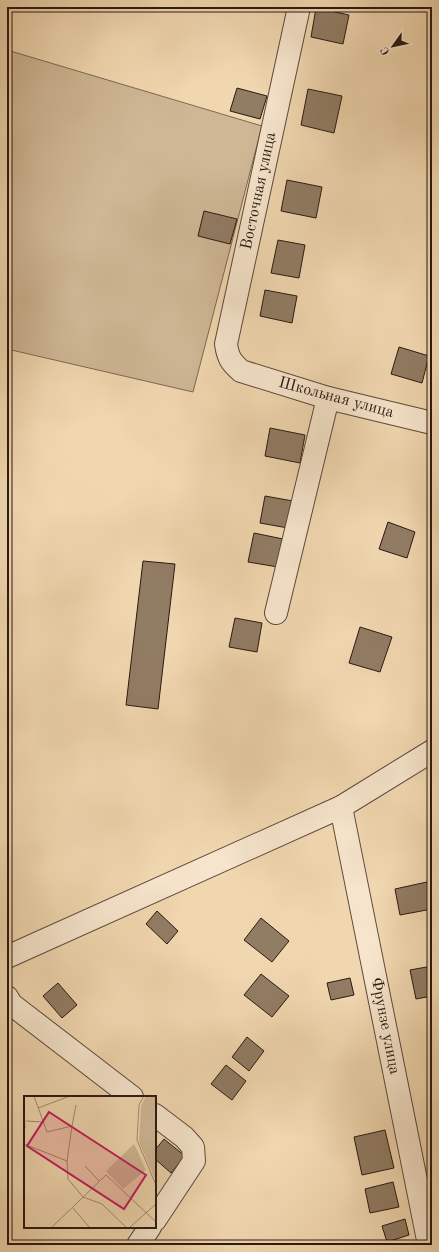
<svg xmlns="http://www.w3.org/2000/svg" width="439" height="1252" font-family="'Old Standard TT',serif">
<rect width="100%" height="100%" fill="#f1d7b0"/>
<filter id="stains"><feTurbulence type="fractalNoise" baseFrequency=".005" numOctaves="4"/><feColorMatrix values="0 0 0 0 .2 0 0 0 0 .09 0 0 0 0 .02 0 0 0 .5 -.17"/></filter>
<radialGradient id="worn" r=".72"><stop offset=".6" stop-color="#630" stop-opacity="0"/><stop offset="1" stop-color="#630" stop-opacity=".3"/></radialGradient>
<path fill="#cfb795" stroke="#7c6854" d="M7,50L262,126L193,392L7,349Z"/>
<g fill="#917c64" stroke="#2a1912">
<path d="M316,8L349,15L343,44L311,37Z"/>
<path d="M237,88L267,96L260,119L230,111Z"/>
<path d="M308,89L342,96L334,133L301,125Z"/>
<path d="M287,180L322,187L316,218L281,211Z"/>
<path d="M204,211L237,219L230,244L198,236Z"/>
<path d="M278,240L305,245L299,278L271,273Z"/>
<path d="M265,290L297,296L292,323L260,316Z"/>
<path d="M399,347L429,356L422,383L391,374Z"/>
<path d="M270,428L305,435L300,463L265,456Z"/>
<path d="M265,496L293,501L288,528L260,523Z"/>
<path d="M388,522L415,532L407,558L379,549Z"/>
<path d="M254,533L283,539L278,567L248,562Z"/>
<path d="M143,561L175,564L158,709L126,705Z"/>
<path d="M235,618L262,623L257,652L229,647Z"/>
<path d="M360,627L392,637L380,672L349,663Z"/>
<path d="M427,882L432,909L400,915L395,889Z"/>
<path d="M157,911L178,931L167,944L146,924Z"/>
<path d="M261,918L289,941L272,962L244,940Z"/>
<path d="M432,966V996L416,999L410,970Z"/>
<path d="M261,974L289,996L272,1017L244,995Z"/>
<path d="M350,978L354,995L331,1000L327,983Z"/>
<path d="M58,983L77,1005L62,1018L43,996Z"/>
<path d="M247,1037L264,1051L249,1071L232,1057Z"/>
<path d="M226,1065L246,1081L232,1100L211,1084Z"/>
<path d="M385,1130L394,1168L362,1175L354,1137Z"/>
<path d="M164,1139L185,1156L171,1173L155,1159V1150Z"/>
<path d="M393,1182L399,1207L370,1213L365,1189Z"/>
<path d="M405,1219L409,1235L387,1242L382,1226Z"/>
</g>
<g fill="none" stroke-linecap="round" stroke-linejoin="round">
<defs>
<g id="minor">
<path d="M299,7L226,344C228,358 231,362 241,371L328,398L432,423"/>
<path d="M276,613L328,398"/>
<path d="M341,807L429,1245"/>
<path d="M7,957L341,807L432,751"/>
<path d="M7,997L11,1004L132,1097"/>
<path d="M155,1115L184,1137L193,1147L194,1161L155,1220"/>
<path d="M138,1245L150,1227"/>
</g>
</defs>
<use href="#minor" stroke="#5c483a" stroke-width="24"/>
<use href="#minor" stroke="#f6e5cc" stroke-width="22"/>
</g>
<g text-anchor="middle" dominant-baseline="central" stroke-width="3" stroke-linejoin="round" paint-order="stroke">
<g font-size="16" fill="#2a1912" stroke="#f6e5cc">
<text transform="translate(259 191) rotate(-78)">Восточная улица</text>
<text transform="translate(336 398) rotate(15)">Школьная улица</text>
<text transform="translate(385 1026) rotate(79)">Фрунзе улица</text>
</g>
</g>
<g transform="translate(24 1096)">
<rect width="132" height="132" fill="#f1d7b0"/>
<path d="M122,0H132V85L115,46L117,10ZM110,48L122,74L99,93L82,75Z" fill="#cfb795"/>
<path fill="none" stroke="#a18b71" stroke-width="1" d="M10,0L23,36L48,30L43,65L44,83L59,101L78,108L103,132M120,0L115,9L113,44L132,89M14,12L46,0M0,13L1,32M2,25L19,26M48,30L52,9M0,48L43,65M61,70L75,85M49,112L66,132M27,132L82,79L132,126M105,132L132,108"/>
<path fill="#c2185b" fill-opacity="0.15" stroke="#c2185b" stroke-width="2" d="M25,16L122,79L100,113L3,50Z"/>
<rect width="132" height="132" fill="none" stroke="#2a1912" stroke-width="2"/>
</g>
<rect width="439" height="1252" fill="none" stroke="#f1d7b0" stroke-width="24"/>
<rect x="8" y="8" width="423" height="1236" fill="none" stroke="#2a1912" stroke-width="2"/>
<rect x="12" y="12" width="415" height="1228" fill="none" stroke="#2a1912"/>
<g transform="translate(393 46) rotate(237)" stroke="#f6e5cc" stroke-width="3" paint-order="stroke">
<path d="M0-3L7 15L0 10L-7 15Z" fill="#2a1912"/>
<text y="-6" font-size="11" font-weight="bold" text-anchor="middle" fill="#2a1912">С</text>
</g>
<rect width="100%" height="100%" filter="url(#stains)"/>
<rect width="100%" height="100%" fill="url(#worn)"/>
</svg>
